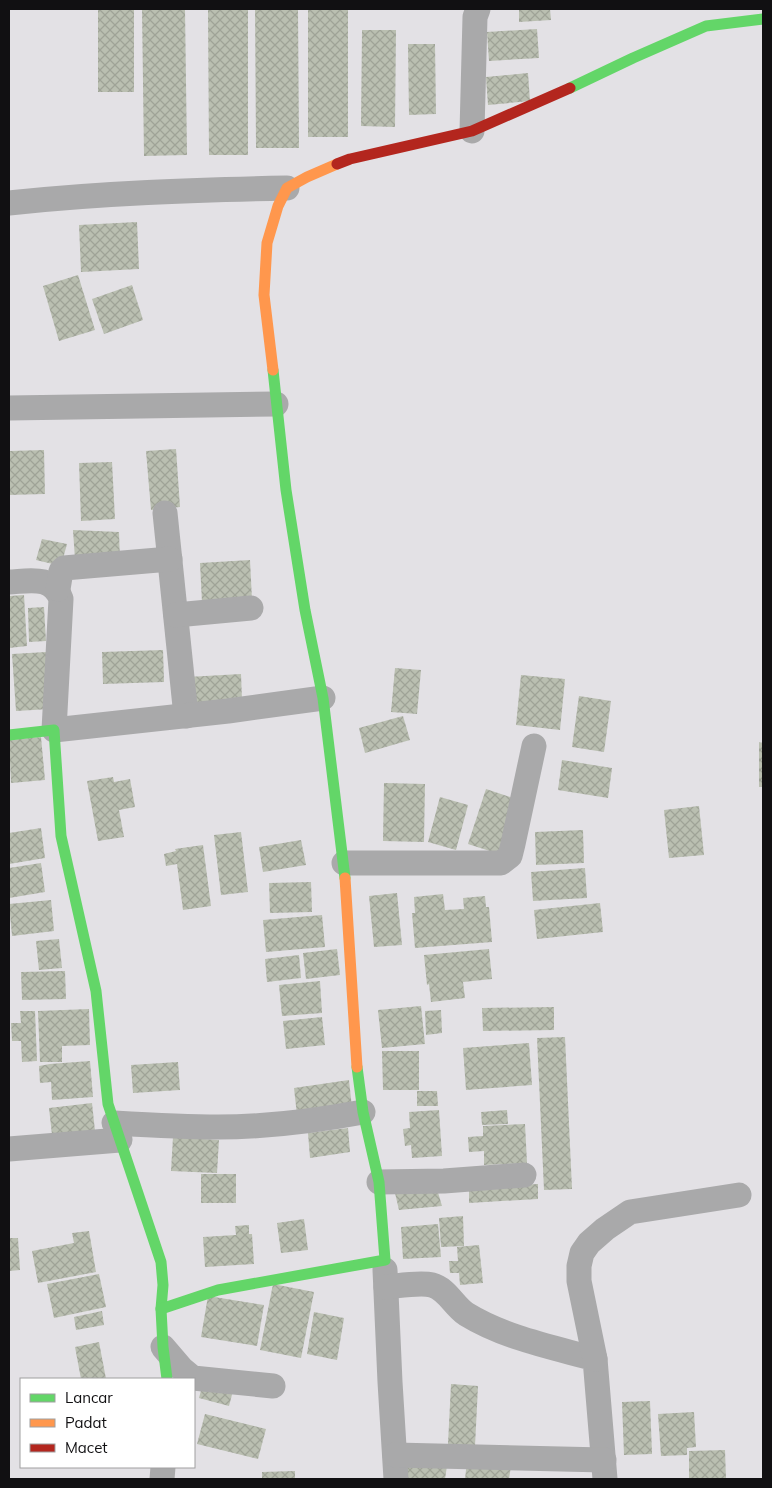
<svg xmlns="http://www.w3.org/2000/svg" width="772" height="1488" font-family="Mulish,sans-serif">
<defs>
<pattern id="building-cross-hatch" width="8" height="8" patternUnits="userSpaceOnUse" patternTransform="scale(1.25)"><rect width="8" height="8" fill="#babfb1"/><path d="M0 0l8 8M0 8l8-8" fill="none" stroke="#9fa397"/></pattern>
</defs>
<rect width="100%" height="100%" fill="#e3e1e5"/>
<g fill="url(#building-cross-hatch)">
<rect x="98" y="9" width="36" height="83"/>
<path d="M142,9H185L187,155L144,156Z"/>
<path d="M208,9H248V155H209Z"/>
<path d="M255,9H298L299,148H256Z"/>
<rect x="308" y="9" width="40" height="128"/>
<path d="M519,9H550L551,20L519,22Z"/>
<path d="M537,29L539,58L489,61L487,32Z"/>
<path d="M362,30H396L395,127L361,126Z"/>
<path d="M408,44H435L436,114L409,115Z"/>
<path d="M528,73L530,101L488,105L486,77Z"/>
<path d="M137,222L139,269L81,272L79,225Z"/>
<path d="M78,275L95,330L59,341L43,286Z"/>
<path d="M132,285L143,320L104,334L92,299Z"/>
<path d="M176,449L180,507L151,510L146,451Z"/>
<path d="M44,450L45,494L9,495V451Z"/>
<path d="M112,462L115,519L81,521L79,463Z"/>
<path d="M73,530L119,532L120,560L75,559Z"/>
<path d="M42,539L67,544L61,566L36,560Z"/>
<path d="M250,560L252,600L202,603L200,563Z"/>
<path d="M24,595L27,646L9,648V596Z"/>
<path d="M44,607L46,641L29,642L28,608Z"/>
<path d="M163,650L164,682L103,684L102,652Z"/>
<path d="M46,652L50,709L16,711L12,654Z"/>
<path d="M395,668L421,670L417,714L391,712Z"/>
<path d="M241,674L242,700L188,703L187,677Z"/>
<path d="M521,675L565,679L560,730L516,725Z"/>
<path d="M579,696L611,701L604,752L572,747Z"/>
<path d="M403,716L410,740L365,753L359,728Z"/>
<path d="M41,737L45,780L11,783L9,740Z"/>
<path d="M759,742L763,743V787H759Z"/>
<path d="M562,760L612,768L608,798L558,790Z"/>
<path d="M113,777L114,782L130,779L135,807L119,810L124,837L98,841L87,781Z"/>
<path d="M384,783L425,784L424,842L383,841Z"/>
<path d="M486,789L519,800L502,855L468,844Z"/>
<path d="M440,797L468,805L456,850L428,842Z"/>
<path d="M699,806L704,855L669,858L664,810Z"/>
<path d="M41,828L45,858L9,864V833Z"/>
<path d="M583,830L584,863L536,865L535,832Z"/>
<path d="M241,832L248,892L221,895L214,835Z"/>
<path d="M301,840L306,865L263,872L259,847Z"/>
<path d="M203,845L211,906L183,910L177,864L166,866L164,854L176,851L175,849Z"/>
<path d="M41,863L45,892L9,898V868Z"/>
<path d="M585,868L587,898L533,901L531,872Z"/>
<path d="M311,882L312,912L270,913L269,883Z"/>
<path d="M397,893L402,945L374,947L369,896Z"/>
<path d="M443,894L445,910L464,909L463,898L485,896L486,907H489L492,942L415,948L412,913H415L414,897Z"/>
<path d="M51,900L54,931L12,936L9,904Z"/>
<path d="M600,903L603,932L537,939L534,910Z"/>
<path d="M322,915L325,947L266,952L263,920Z"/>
<path d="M59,939L62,968L39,970L36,941Z"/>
<path d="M337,949L340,975L306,979L303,953Z"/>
<path d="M489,949L492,979L463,982L465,998L431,1002L429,984L427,985L424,955Z"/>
<path d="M299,955L301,978L267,982L265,959Z"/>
<path d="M65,971L66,999L22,1000L21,972Z"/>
<path d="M320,981L322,1013L282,1016L279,985Z"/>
<path d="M421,1006L425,1044L382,1048L378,1010Z"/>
<path d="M554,1007V1030L483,1031L482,1008Z"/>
<path d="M89,1009L90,1045L62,1046V1062H40L38,1011Z"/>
<path d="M441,1010L442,1033L426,1035L425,1011Z"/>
<path d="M20,1011H35L37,1061L22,1062L21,1041H12L11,1023H21Z"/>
<path d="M322,1017L325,1045L286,1049L283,1021Z"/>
<path d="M565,1037L572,1189L544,1190L537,1038Z"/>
<path d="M529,1043L532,1085L466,1090L463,1048Z"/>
<path d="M382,1051H419V1090H383Z"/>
<path d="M90,1061L93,1097L52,1100L51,1082L40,1083L39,1066L50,1064Z"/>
<path d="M178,1062L180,1090L133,1093L131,1065Z"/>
<path d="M349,1080L352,1108L297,1115L294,1088Z"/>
<path d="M417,1091H437L438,1106H417Z"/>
<path d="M92,1103L95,1131L52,1135L49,1108Z"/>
<path d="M439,1110L442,1156L412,1158L411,1145L405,1146L403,1129L410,1128L409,1112Z"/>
<path d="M507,1110L508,1124L482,1125L481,1112Z"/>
<path d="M525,1124L527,1163L484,1165V1151L469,1152L468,1137L483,1136V1126Z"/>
<path d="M348,1128L350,1152L310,1158L308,1133Z"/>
<path d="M173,1137L219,1140L217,1173L171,1171Z"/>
<rect x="201" y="1174" width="35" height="29"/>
<path d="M538,1184V1199L469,1203V1188Z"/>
<path d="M437,1189L442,1206L399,1210L395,1193Z"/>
<path d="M463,1216L464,1246L441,1247L439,1218Z"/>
<path d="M304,1219L308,1250L281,1253L277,1223Z"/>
<path d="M438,1224L441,1257L403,1259L401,1227Z"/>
<path d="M249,1225V1234H252L254,1264L205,1267L203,1237L236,1235L235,1226Z"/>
<path d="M89,1231L96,1272L38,1283L32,1251L74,1243L72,1233Z"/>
<path d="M9,1238H18L20,1270L9,1271Z"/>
<path d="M479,1245L483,1283L460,1285L459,1273H450L449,1261H458L457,1247Z"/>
<path d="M99,1274L106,1307L54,1318L47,1284Z"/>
<path d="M273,1284L314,1292L301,1358L260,1350Z"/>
<path d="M208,1296L264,1305L257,1346L201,1337Z"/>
<path d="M102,1311L104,1325L76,1330L74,1317Z"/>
<path d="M314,1312L344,1318L337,1360L307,1354Z"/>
<path d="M99,1342L106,1379H81L75,1347Z"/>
<path d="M204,1379L234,1387L229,1406L199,1398Z"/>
<path d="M451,1384L478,1386L475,1446L448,1444Z"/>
<path d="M650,1401L652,1454L624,1455L622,1402Z"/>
<path d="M694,1412L696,1447L687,1448V1455L661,1456L658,1414Z"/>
<path d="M205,1414L266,1429L258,1459L197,1444Z"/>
<path d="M725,1450L726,1479H689V1451Z"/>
<path d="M406,1461L447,1466L445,1479H404Z"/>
<path d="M467,1461L511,1466L509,1479H465Z"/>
<path d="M295,1471V1479H262V1472Z"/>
</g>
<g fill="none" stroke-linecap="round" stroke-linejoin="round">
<g stroke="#a9a9aa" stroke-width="25">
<path d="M472,131L475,17L478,9"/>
<path d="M9,203C101,193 194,190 287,188"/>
<path d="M9,408L276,404"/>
<path d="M165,513L186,716"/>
<path d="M9,582C30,581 52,575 61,599L54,730L228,711L323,698"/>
<path d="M58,589L61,571L64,568L170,559"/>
<path d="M176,615L251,608"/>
<path d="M344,863H501L510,856L513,844L534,746"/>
<path d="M114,1123C149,1125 184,1127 218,1127C267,1127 315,1121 363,1112"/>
<path d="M9,1149L120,1140"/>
<path d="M379,1182L444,1181L524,1175"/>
<path d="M385,1270L390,1382L396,1479"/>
<path d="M386,1287C398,1286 420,1282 432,1285C447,1289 453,1305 466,1314C505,1338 552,1347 595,1359L605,1479"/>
<path d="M163,1347L181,1368L193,1378L273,1386"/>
<path d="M595,1359L579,1281V1266L582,1253L589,1243L605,1229L630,1212L739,1195"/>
<path d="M395,1455L604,1460"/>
<path d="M162,1479L163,1467"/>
</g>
<g stroke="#63d668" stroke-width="11">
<path d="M570,88L633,58L706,26L763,19"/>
<path d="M273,370L286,490L305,610L323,698L345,878"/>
<path d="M9,735L54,730L61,836L96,991L108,1104L161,1262L163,1285L161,1309"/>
<path d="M167,1379L163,1347L161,1309L218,1290L385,1260L379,1182L363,1112L357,1067"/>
</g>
<g stroke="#ff974d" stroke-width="11">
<path d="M273,370L264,295L267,243L278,206L287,188L307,177L337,164"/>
<path d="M345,878L357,1067"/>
</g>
<path stroke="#b3261e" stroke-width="11" d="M337,164L350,159L472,131L570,88"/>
</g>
<rect width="772" height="1488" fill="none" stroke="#111012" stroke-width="20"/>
<rect x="20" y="1378" width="175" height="90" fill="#ffffff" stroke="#a09fa0"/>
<rect x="30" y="1394" width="25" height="8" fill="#63d668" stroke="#a09fa0"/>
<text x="65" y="1403" font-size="15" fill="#111012">Lancar</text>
<rect x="30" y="1419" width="25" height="8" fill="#ff974d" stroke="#a09fa0"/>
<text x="65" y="1428" font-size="15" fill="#111012">Padat</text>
<rect x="30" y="1444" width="25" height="8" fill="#b3261e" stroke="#a09fa0"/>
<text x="65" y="1453" font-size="15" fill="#111012">Macet</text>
</svg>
